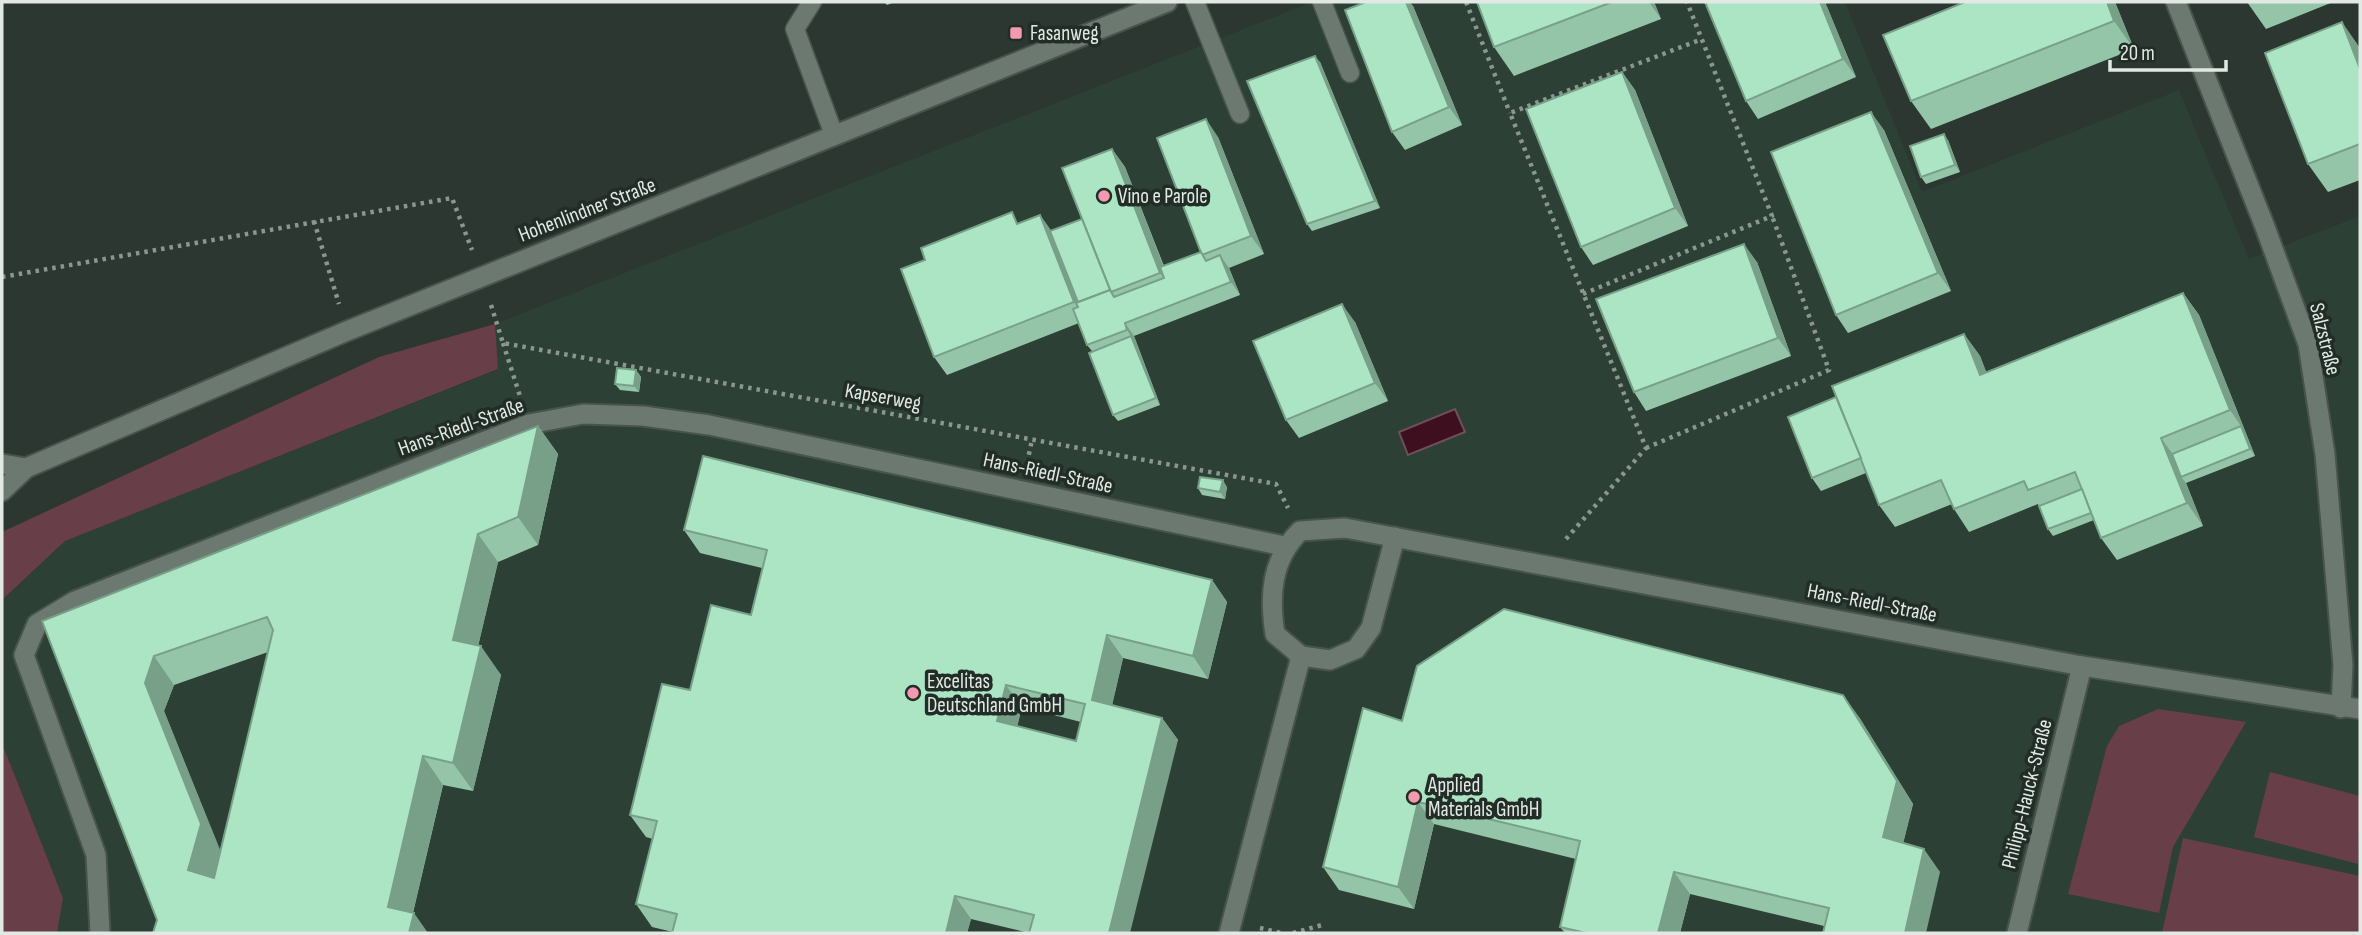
<svg xmlns="http://www.w3.org/2000/svg" width="2362" height="935" font-family="'Sofia Sans Condensed',sans-serif">
<rect width="100%" height="100%" fill="#2b3730"/>
<path fill="#2d4035" d="M1312,2H1845L1922,192L2179,90L2249,259L2360,216V933H57L63,898L2,743V600L65,541L497,370L495,324Z"/>
<g fill="#683e49">
<path d="M495,324L498,369L65,541L2,600V532L379,357Z"/>
<path d="M2158,709L2246,722L2173,847L2159,913L2068,894L2107,746L2119,726Z"/>
<path d="M2,743L63,898L57,933H2Z"/>
<path d="M2270,772L2360,796L2358,864L2254,837Z"/>
<path d="M2183,838L2360,876V933H2162Z"/>
</g>
<path fill="#3d0f1f" stroke="#6e505a" stroke-width="2" d="M1455,409L1465,432L1408,455L1399,432Z"/>
<g fill="none" stroke-linecap="round" stroke-linejoin="round">
<defs>
<g id="service">
<path d="M812,2L795,29L834,135"/>
<path d="M1195,2L1240,114"/>
<path d="M1322,2L1350,73"/>
</g>
<g id="minor">
<path d="M2176,2L2265,227L2308,344L2325,454L2343,665L2341,708"/>
<path d="M1395,537L1371,628L1356,649L1330,660L1301,656L1275,634C1269,596 1271,560 1300,531L1345,528L2082,666L2360,709"/>
<path d="M100,933L96,855L24,655L37,624L75,601L529,424L583,414L643,416L709,425L1284,546"/>
<path d="M1229,933L1301,656"/>
<path d="M2017,933L2082,666"/>
</g>
<g id="tertiary">
<path d="M2,464L26,468"/>
<path d="M2,491L26,468L347,331L1167,2"/>
</g>
</defs>
<use href="#service" stroke="#49534d" stroke-width="21"/>
<use href="#minor" stroke="#49534d" stroke-width="23"/>
<use href="#tertiary" stroke="#49534d" stroke-width="23"/>
<g stroke="#8c9690" stroke-width="4.5" stroke-dasharray="3.5 5" stroke-linecap="butt">
<path d="M1466,2L1510,113"/>
<path d="M314,221L339,304"/>
<path d="M2,277L452,198L472,250"/>
<path d="M1583,294L1772,216L1687,2"/>
<path d="M491,305L503,343L1276,484L1288,508"/>
<path d="M503,343L520,396"/>
<path d="M1646,448L1829,370L1772,216"/>
<path d="M1027,463L1032,440"/>
<path d="M1566,539L1646,448L1510,113L1702,39"/>
<path d="M1260,928L1281,933"/>
<path d="M1293,933L1322,925"/>
</g>
<use href="#service" stroke="#6c7971" stroke-width="18"/>
<use href="#minor" stroke="#6c7971" stroke-width="19"/>
<use href="#tertiary" stroke="#6c7971" stroke-width="19"/>
</g>
<g fill="#94c5a9" fill-rule="evenodd">
<path d="M884,2H895L887,5Z"/>
<path d="M1477,2H1654L1661,19L1514,76L1494,47Z"/>
<path d="M1825,2L1856,77L1758,119L1746,101Z"/>
<path d="M2115,2L2134,49L1931,129L1911,101Z"/>
<path d="M2247,2H2333L2266,29Z"/>
<path d="M1413,6L1462,125L1405,150L1392,132Z"/>
<path d="M2360,48V180L2328,192L2308,164Z"/>
<path d="M1320,62L1380,208L1312,231L1307,224Z"/>
<path d="M1622,72L1635,90L1688,226L1593,265L1581,247Z"/>
<path d="M1884,130L1951,291L1848,333L1836,315Z"/>
<path d="M1218,137L1264,254L1229,268L1240,295L1134,336L1160,405L1118,421L1113,415L1092,351L1087,345L1079,323L947,375L934,357L1020,223L1040,215L1051,231L1082,219L1112,149L1125,167L1164,266L1201,252Z"/>
<path d="M1948,140L1960,172L1926,184L1921,177Z"/>
<path d="M1757,262L1791,356L1646,411L1634,392Z"/>
<path d="M2183,293L2199,315L2255,456L2186,483L2203,526L2117,560L2101,538L2094,520L2053,536L2048,529L2038,504L1969,532L1954,509L1952,504L1895,527L1879,505L1866,473L1821,491L1812,478L1836,397L1964,334L1980,356L1986,372Z"/>
<path d="M1355,322L1388,401L1299,438L1286,420Z"/>
<path d="M636,370L641,377L639,392L620,390L615,384Z"/>
<path d="M538,426L558,454L538,545L498,562L478,646L501,675L473,791L443,785L413,913L157,920L42,621ZM268,652L220,851L164,711L174,685Z"/>
<path d="M1227,487L1225,499L1202,495L1198,488Z"/>
<path d="M684,530L1212,580L1227,602L1208,679L1123,658L1112,705L1162,718L1178,740L1029,933L971,919L967,933H672L673,932L652,927L636,904L653,839L646,837L630,815L690,690L751,615L762,568L700,553ZM1022,707L1081,722L1076,741L1017,726Z"/>
<path d="M1859,717L1913,804L1903,843L1940,872L1824,926L1690,894L1680,933H1565L1560,927L1576,859L1434,824L1414,909L1339,890L1323,867L1402,721Z"/>
</g>
<g fill="#78a089">
<path d="M1406,2H1410L1413,6L1462,125L1449,107Z"/>
<path d="M1649,2H1654L1661,19Z"/>
<path d="M1820,2H1825L1856,77L1843,59Z"/>
<path d="M2107,2H2115L2134,49L2114,21Z"/>
<path d="M2342,22L2360,48V69Z"/>
<path d="M1315,56L1320,62L1380,208L1375,201Z"/>
<path d="M1622,72L1635,90L1688,226L1675,208Z"/>
<path d="M1871,112L1884,130L1951,291L1938,273Z"/>
<path d="M1206,119L1218,137L1264,254L1251,236Z"/>
<path d="M1944,134L1948,140L1960,172L1955,165Z"/>
<path d="M1112,149L1125,167L1173,291L1160,273Z"/>
<path d="M1040,215L1053,233L1087,320L1074,302Z"/>
<path d="M1744,244L1757,262L1791,356L1778,338Z"/>
<path d="M1220,255L1229,268L1240,295L1231,282Z"/>
<path d="M2183,293L2199,315L2255,456L2250,449L2241,426L2230,410Z"/>
<path d="M1342,304L1355,322L1388,401L1375,383Z"/>
<path d="M1125,323L1134,336L1160,405L1156,398L1131,336L1127,330Z"/>
<path d="M1964,334L1980,356L1996,397L1980,375Z"/>
<path d="M636,370L641,377L639,392L634,386Z"/>
<path d="M538,426L558,454L538,545L518,517Z"/>
<path d="M2161,438L2177,460L2181,477L2186,483L2203,526L2187,503Z"/>
<path d="M1223,480L1227,487L1225,499L1220,492Z"/>
<path d="M478,534L498,562L473,668L453,640Z"/>
<path d="M1212,580L1227,602L1208,679L1193,656Z"/>
<path d="M1107,635L1123,658L1108,723L1092,700Z"/>
<path d="M481,646L501,675L473,791L453,763Z"/>
<path d="M154,656L174,685L164,711L221,852L207,899L188,870L145,683Z"/>
<path d="M1006,685L1022,707L1013,744L997,721Z"/>
<path d="M1843,695L1859,717L1913,804L1899,860L1883,837Z"/>
<path d="M1162,718L1178,740L1130,933H1109Z"/>
<path d="M423,756L443,785L408,933L388,907Z"/>
<path d="M1418,802L1434,824L1414,909L1398,887Z"/>
<path d="M1924,849L1940,872L1926,933H1905Z"/>
<path d="M1674,872L1690,894L1680,933H1658Z"/>
<path d="M955,896L971,919L967,933H946Z"/>
<path d="M414,913L428,933H409Z"/>
</g>
<g fill="#ace5c4" stroke="#78a089" stroke-width="2" fill-rule="evenodd">
<path d="M1366,2H1406L1449,107L1392,132L1345,10Z"/>
<path d="M1477,2H1612L1494,47Z"/>
<path d="M1705,2H1820L1843,59L1746,101Z"/>
<path d="M1965,2H2107L2114,21L1911,101L1883,35Z"/>
<path d="M2342,22L2360,69V144L2308,164L2265,53Z"/>
<path d="M1315,56L1375,201L1307,224L1247,81Z"/>
<path d="M1622,72L1675,208L1581,247L1526,109Z"/>
<path d="M1871,112L1938,273L1836,315L1771,152Z"/>
<path d="M1206,119L1251,236L1202,255L1157,138Z"/>
<path d="M1944,134L1955,165L1921,177L1910,146Z"/>
<path d="M1112,149L1160,273L1111,292L1062,168Z"/>
<path d="M1012,212L1017,224L1040,215L1074,302L934,357L901,269L925,260L921,248Z"/>
<path d="M1082,219L1110,290L1078,302L1050,231Z"/>
<path d="M1744,244L1778,338L1634,392L1596,299Z"/>
<path d="M1201,252L1206,261L1220,255L1231,282L1125,323L1127,330L1087,345L1073,309L1078,307L1076,303L1110,290L1114,297L1164,278L1160,267Z"/>
<path d="M2183,293L2230,410L2161,438L2187,503L2101,538L2075,472L2028,490L2024,481L1954,509L1941,480L1879,505L1832,386L1964,334L1980,375Z"/>
<path d="M1342,304L1375,383L1286,420L1253,341Z"/>
<path d="M1131,336L1156,398L1113,415L1089,353Z"/>
<path d="M617,368L636,370L634,386L615,384Z"/>
<path d="M1836,397L1861,458L1812,478L1788,417Z"/>
<path d="M538,426L518,517L478,534L453,640L481,646L453,763L423,756L388,907L414,913L409,933H153L157,920L42,621ZM267,617L273,630L214,878L188,870L201,824L145,683L154,656Z"/>
<path d="M2241,426L2250,449L2181,477L2172,454Z"/>
<path d="M703,456L1212,580L1193,656L1107,635L1092,700L1162,718L1109,933H1029L1034,915L955,896L946,933H948H672L677,914L636,904L657,821L630,815L662,684L690,690L711,605L751,615L767,550L684,530ZM1006,685L1085,704L1076,741L997,721Z"/>
<path d="M1200,477L1223,480L1220,492L1198,488Z"/>
<path d="M2082,489L2091,513L2048,529L2039,506Z"/>
<path d="M1504,609L1843,695L1897,781L1883,837L1924,849L1905,933H1823L1829,908L1674,872L1658,933H1586L1560,927L1580,841L1418,802L1398,887L1323,867L1363,708L1402,721L1417,666Z"/>
</g>
<g fill="#f19ab0" stroke="#212d26" stroke-width="2.5">
<rect x="1009" y="26" width="14" height="14" rx="3.5"/>
<circle cx="1104" cy="196" r="7"/>
<circle cx="913" cy="693" r="7"/>
<circle cx="1414" cy="797" r="7"/>
</g>
<g text-anchor="middle" dominant-baseline="central" stroke-width="7" stroke-linejoin="round" paint-order="stroke">
<g font-size="21" fill="#e2e9e4" stroke="#212d26" text-anchor="start">
<text x="1030" y="33">Fasanweg</text>
<text x="1118" y="196">Vino e Parole</text>
<text x="927" y="681">Excelitas<tspan x="927" dy="24">Deutschland GmbH</tspan></text>
<text x="1428" y="785">Applied<tspan x="1428" dy="24">Materials GmbH</tspan></text>
</g>
<g font-size="21" fill="#e2e9e4" stroke="#212d26">
<text transform="translate(587 210) rotate(-21)">Hohenlindner Straße</text>
<text transform="translate(2325 339) rotate(76)">Salzstraße</text>
<text transform="translate(883 397) rotate(10)">Kapserweg</text>
<text transform="translate(461 427) rotate(-20)">Hans-Riedl-Straße</text>
<text transform="translate(1048 473) rotate(12)">Hans-Riedl-Straße</text>
<text transform="translate(1872 603) rotate(11)">Hans-Riedl-Straße</text>
<text transform="translate(2027 794) rotate(-76)">Philipp-Hauck-Straße</text>
</g>
</g>
<rect width="2362" height="935" fill="none" stroke="#e2e9e4" stroke-width="7"/>
<path d="M2110 60v10h116v-10" fill="none" stroke="#e2e9e4" stroke-width="3.5"/>
<text x="2120" y="60" font-size="21" fill="#e2e9e4" stroke="#212d26" stroke-width="5" paint-order="stroke">20 m</text>
</svg>
